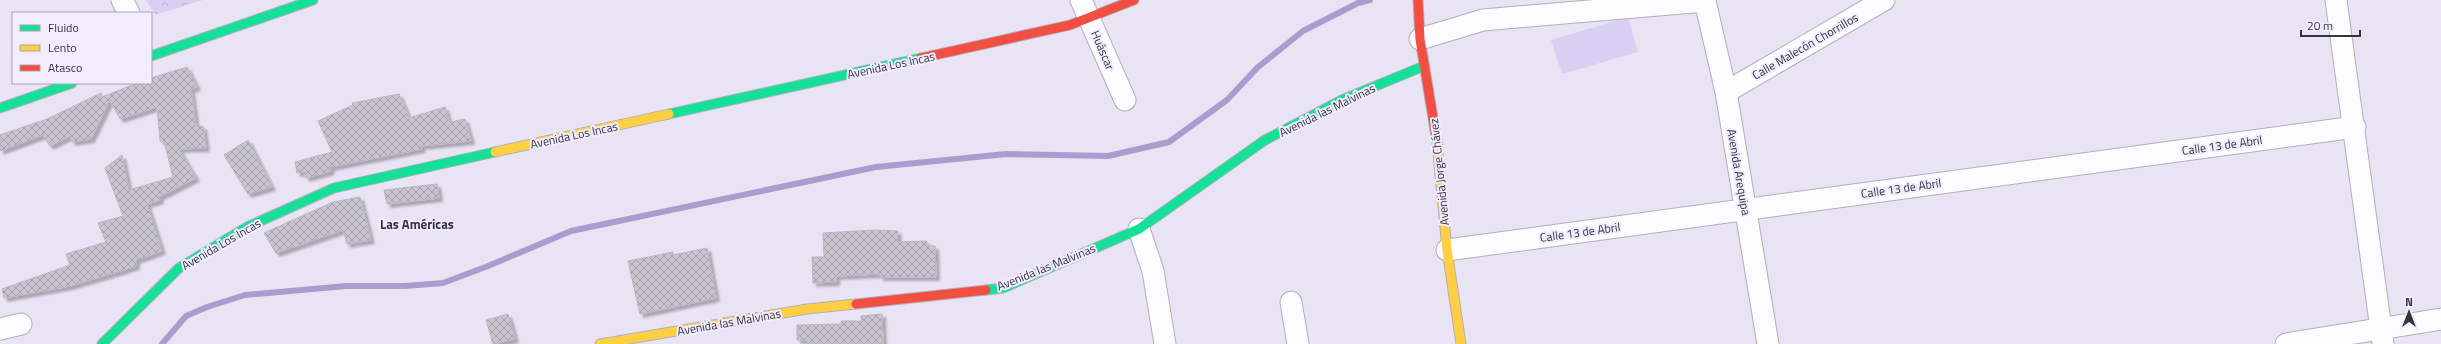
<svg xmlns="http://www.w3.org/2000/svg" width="2441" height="344" font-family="'Titillium Web',sans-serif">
<defs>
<pattern id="park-crowns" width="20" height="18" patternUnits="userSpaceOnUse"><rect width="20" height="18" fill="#d9cff2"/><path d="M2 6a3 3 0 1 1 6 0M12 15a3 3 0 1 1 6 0" fill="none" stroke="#bbb2d1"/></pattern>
<pattern id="building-cross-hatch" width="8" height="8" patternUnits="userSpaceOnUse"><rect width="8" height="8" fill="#c8c5d1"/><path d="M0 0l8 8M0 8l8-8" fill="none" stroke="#a3a1ab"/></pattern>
<filter id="shadow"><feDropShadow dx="3.5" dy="3.5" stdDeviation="1" flood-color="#0004"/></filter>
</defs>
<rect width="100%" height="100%" fill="#e8e4f4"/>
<path fill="url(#park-crowns)" d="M146,0H203L155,15Z"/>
<path fill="#d9cff2" d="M1628,17L1638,52L1562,74L1551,40Z"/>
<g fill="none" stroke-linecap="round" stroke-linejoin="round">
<path stroke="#ab9bcf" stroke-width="6" d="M162,344L186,316L207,307L245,295L346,286H405L443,283L488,266L571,231L876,167L1006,154L1108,156L1169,142L1227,100L1258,67L1303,31L1358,3L1370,0"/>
</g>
<g fill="url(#building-cross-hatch)" stroke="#bab6c2" filter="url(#shadow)">
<path d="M187,67L197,87L191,89L196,127L203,126L206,148L179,149L196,178L159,197L160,200L147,204L162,251L136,260V266L124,270L70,286L4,298L2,289L70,265L66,254L106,242L98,223L123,216L105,168L122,155L129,190L173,177L164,141H160L157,107L120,119L110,100L91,139L72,142L70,136L50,146L43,135L0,151V135L47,119L101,93L102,97L137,83H151V78Z"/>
<path d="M399,94L409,118L445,107L449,122L465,119L471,141L420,146L422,149L330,167L331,171L306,178L304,172L297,173L295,162L332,152L318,121L353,105L352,103Z"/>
<path d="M248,140L272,187L248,194L224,155Z"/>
<path d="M437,184L439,198L387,204L384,190Z"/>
<path d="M360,197L371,240L347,244L343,230L276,253L264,233L333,202Z"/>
<path d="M875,230L898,231L897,242L927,241V246H935L936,277H880V274L836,276V282L813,283L812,257H824L823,233Z"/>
<path d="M707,248L716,298L640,314L628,261L673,252V255Z"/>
<path d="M508,314L515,339L493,344L486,320Z"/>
<path d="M882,314L883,344H807V340H797V325L841,324V321H862L861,316Z"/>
</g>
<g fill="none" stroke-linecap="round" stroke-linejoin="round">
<defs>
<g id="street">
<path d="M122,0L129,13"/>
<path d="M1081,0L1125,100"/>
<path d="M2336,0L2383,344"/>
<path d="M1420,39L1483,20L1705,1L1726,92L1768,344"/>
<path d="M1726,92L1884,0"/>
<path d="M1139,229L1153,271L1165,344"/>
<path d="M1447,250L2355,127"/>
<path d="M1291,302L1298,344"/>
<path d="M0,329L21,324"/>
<path d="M2286,344L2441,319"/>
</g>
<g id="fast">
<path d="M151,56L313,0"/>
<path d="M0,108L72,83"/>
<path d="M669,114L921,58"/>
<path d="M986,290L1003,288L1139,229L1265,140L1344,99L1424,66"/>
<path d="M102,344L179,268L247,227L334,188L495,152"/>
</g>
<g id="slow">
<path d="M1437,142L1447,250L1461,344"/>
<path d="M495,152L669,114"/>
<path d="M600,344L807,309L856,304"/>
</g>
<g id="jam">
<path d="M1418,0L1420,39L1437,142"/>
<path d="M921,58L1070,25L1134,0"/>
<path d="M856,304L986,290"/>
</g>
</defs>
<use href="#street" stroke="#b2afbb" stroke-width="23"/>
<use href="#fast" stroke="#b2afbb" stroke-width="11"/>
<use href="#slow" stroke="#b2afbb" stroke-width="11"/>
<use href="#jam" stroke="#b2afbb" stroke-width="11"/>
<use href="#street" stroke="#fcfbfd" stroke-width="21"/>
<use href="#fast" stroke="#16e098" stroke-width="9"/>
<use href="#slow" stroke="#ffcf43" stroke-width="9"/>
<use href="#jam" stroke="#f24e42" stroke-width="9"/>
</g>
<g text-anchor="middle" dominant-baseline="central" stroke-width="4" stroke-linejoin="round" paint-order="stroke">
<g font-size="12" fill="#36343e" stroke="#f2edfe">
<text transform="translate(1805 46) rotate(-30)">Calle Malecón Chorrillos</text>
<text transform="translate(1103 50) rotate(67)">Huáscar</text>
<text transform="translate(891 65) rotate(-12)">Avenida Los Incas</text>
<text transform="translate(1327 110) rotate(-26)">Avenida las Malvinas</text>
<text transform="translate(574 135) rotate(-12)">Avenida Los Incas</text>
<text transform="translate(2222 145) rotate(-8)">Calle 13 de Abril</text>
<text transform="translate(1439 172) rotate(-96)">Avenida Jorge Chávez</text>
<text transform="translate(1739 172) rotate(80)">Avenida Arequipa</text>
<text transform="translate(1901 188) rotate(-8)">Calle 13 de Abril</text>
<text transform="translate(1580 232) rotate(-8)">Calle 13 de Abril</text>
<text transform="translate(221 244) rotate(-30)">Avenida Los Incas</text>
<text transform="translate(1046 267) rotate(-22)">Avenida las Malvinas</text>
<text transform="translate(729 322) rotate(-10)">Avenida las Malvinas</text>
</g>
<g font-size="13" font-weight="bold" fill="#36343e" stroke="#f2edfe">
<text x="417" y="224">Las Américas</text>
</g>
</g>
<rect x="12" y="12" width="140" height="72" fill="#f2edfe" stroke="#a7a3b1"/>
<rect x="20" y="25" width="20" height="6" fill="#16e098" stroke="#a7a3b1"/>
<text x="48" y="32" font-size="12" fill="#36343e">Fluido</text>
<rect x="20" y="45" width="20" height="6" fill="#ffcf43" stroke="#a7a3b1"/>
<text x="48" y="52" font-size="12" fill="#36343e">Lento</text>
<rect x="20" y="65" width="20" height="6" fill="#f24e42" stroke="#a7a3b1"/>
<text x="48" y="72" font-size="12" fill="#36343e">Atasco</text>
<g transform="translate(2409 312)" stroke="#f2edfe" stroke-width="3" paint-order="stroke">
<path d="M0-3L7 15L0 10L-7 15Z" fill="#36343e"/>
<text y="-6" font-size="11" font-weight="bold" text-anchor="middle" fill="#36343e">N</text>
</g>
<path d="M2301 30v6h59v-6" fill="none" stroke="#36343e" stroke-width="2"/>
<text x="2307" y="30" font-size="12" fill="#36343e" stroke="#f2edfe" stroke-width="3" paint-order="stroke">20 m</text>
</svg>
